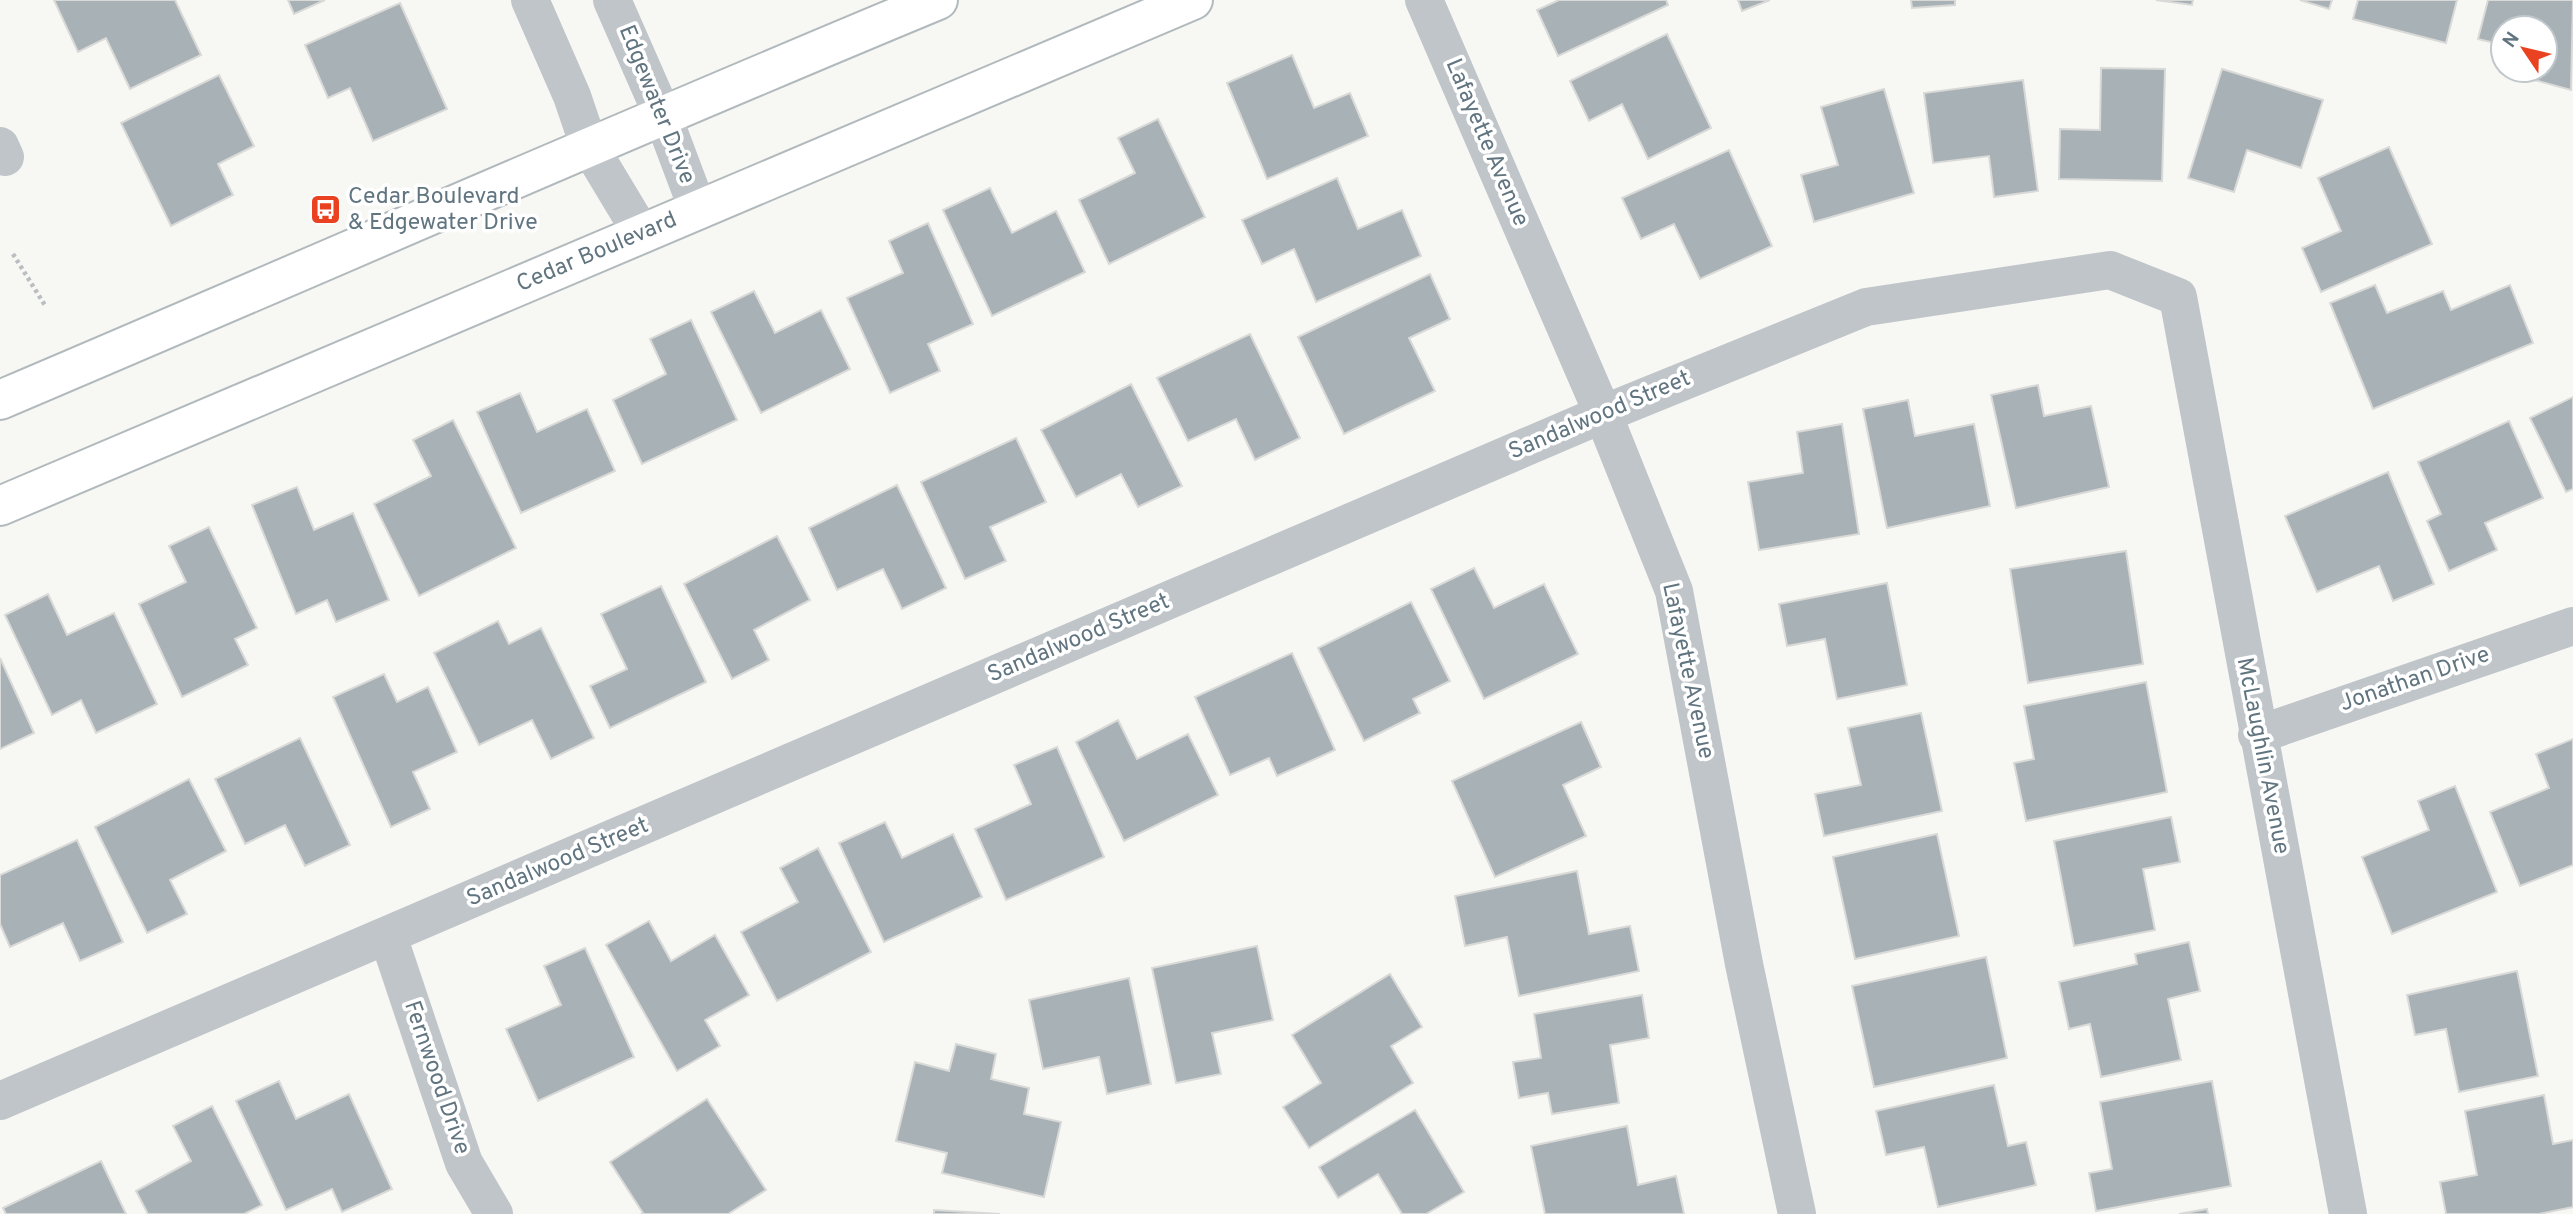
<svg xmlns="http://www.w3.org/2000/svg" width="2573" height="1214" font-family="Overpass,sans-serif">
<rect width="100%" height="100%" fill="#f7f7f4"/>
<g fill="#a7b1b6" stroke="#d9d9d7" stroke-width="2">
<path d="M54,0H175L201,55L130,89L106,38L78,52Z"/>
<path d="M288,0H325L294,14Z"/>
<path d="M1559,0H1666L1668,5L1558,56L1537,10Z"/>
<path d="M1738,0H1770L1742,11Z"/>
<path d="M1911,0H1955V5L1912,8Z"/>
<path d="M2156,0H2193L2192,5Z"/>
<path d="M2300,0H2332L2329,9Z"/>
<path d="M2358,0H2457L2446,43L2353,19Z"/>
<path d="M2488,0H2573L2571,90L2531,79L2533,70H2545V28H2503V45L2478,39Z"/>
<path d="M400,3L447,109L373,141L350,88L328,98L305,45Z"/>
<path d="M1667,34L1711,128L1648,159L1622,104L1589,121L1570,81Z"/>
<path d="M1292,55L1314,108L1350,93L1368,136L1267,179L1227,83Z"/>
<path d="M2101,68L2165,69L2162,181L2059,179L2060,129L2100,130Z"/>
<path d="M2222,69L2323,100L2301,168L2247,150L2234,192L2188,178Z"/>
<path d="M219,75L254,146L218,164L233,195L171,226L121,123Z"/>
<path d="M2023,80L2038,191L1994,197L1989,156L1933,163L1924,93Z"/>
<path d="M1884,89L1914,193L1814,222L1801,175L1838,165L1821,107Z"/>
<path d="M1158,119L1205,217L1109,264L1079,200L1135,173L1118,138Z"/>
<path d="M2389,147L2432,244L2321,292L2302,248L2341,231L2318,178Z"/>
<path d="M1729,150L1772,246L1700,279L1674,224L1641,239L1622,198Z"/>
<path d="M1337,178L1358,229L1402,210L1421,256L1316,302L1294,249L1262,264L1242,220Z"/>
<path d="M990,188L1012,233L1056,211L1085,272L992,316L943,210Z"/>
<path d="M928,223L973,324L928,344L940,371L890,393L847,298L903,273L889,241Z"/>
<path d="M1430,274L1450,319L1409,338L1435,391L1344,434L1298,337Z"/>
<path d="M2375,285L2387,313L2443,291L2451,310L2510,285L2533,343L2373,409L2330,303Z"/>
<path d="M754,291L775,333L821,310L850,369L761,413L711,312Z"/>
<path d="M691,320L737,420L642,464L613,400L666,374L650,339Z"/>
<path d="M1250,334L1300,438L1255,460L1236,419L1188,441L1157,378Z"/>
<path d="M1131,384L1182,486L1138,507L1121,474L1076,497L1041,430Z"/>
<path d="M2038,385L2044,416L2091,406L2109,487L2016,508L1991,395Z"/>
<path d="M520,393L537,432L587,409L615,471L521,513L477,412Z"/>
<path d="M2573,397V489L2566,492L2530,418Z"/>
<path d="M1908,400L1915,436L1974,424L1990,506L1887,528L1863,409Z"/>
<path d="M453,420L516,548L419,596L374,504L431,476L413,440Z"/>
<path d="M2509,421L2543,498L2485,523L2497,550L2449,571L2427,521L2441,514L2418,462Z"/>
<path d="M1842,424L1859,534L1759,550L1748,482L1803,473L1797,432Z"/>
<path d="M1016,438L1046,502L990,527L1006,561L965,579L921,482Z"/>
<path d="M2388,472L2434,584L2393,601L2379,566L2317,592L2285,516Z"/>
<path d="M897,485L946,588L902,609L883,569L837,590L809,528Z"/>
<path d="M297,487L314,530L353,513L389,600L336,622L327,600L296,614L252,505Z"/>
<path d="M209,527L257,628L235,639L248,665L182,697L139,604L186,582L169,546Z"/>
<path d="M777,536L810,600L754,630L769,660L732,679L684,584Z"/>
<path d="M2126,551L2143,664L2028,683L2010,569Z"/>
<path d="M1474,568L1494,608L1544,584L1578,654L1484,699L1431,589Z"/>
<path d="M1887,583L1907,685L1837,699L1825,639L1787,646L1779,604Z"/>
<path d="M661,586L706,682L610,728L590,686L627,669L601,614Z"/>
<path d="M48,594L67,635L114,613L157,704L96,733L81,700L52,715L5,615Z"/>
<path d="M1411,602L1450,681L1413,699L1420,713L1364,741L1318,648Z"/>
<path d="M498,621L509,644L541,628L594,738L551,759L532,720L479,745L434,653Z"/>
<path d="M1292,653L1335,750L1277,776L1269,758L1230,775L1195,697Z"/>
<path d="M0,658L34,733L0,749Z"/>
<path d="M384,674L397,702L428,687L457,752L413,772L430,809L391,827L333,697Z"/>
<path d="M2146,682L2167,792L2026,821L2014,763L2034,759L2024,706Z"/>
<path d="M1921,713L1942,811L1824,836L1815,794L1861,785L1848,728Z"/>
<path d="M1118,720L1137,759L1188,734L1218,795L1124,841L1076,742Z"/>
<path d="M1581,722L1601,767L1563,785L1586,836L1495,877L1452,781Z"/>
<path d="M300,738L350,845L305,866L285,825L245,844L215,779Z"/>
<path d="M2573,739V865L2520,886L2490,812L2549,788L2536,754Z"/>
<path d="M1057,747L1104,857L1006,900L975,829L1031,804L1014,765Z"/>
<path d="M189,779L226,851L170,880L187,914L147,933L95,827Z"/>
<path d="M2455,786L2497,892L2392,934L2362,857L2429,830L2418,801Z"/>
<path d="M2171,817L2180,862L2143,869L2155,930L2074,946L2054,841Z"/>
<path d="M885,822L902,858L953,834L982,897L884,942L839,843Z"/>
<path d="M1937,834L1959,936L1855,959L1833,857Z"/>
<path d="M77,840L123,942L80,961L63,923L10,947L0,924V875Z"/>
<path d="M818,848L871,952L777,1001L741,932L798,902L780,868Z"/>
<path d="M1577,871L1589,934L1630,926L1639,971L1519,996L1507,937L1465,946L1455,896Z"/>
<path d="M649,921L671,961L715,935L749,995L705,1020L720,1046L677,1071L606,945Z"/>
<path d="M2189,942L2200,991L2168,999L2181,1060L2101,1077L2090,1024L2069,1029L2059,982L2137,964L2135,954Z"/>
<path d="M1257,946L1273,1020L1212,1033L1221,1074L1176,1083L1152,968Z"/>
<path d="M585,948L634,1057L538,1101L506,1029L561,1005L544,966Z"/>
<path d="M1986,957L2007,1058L1874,1087L1852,986Z"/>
<path d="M2517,971L2538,1076L2459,1092L2446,1029L2415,1035L2407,995Z"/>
<path d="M1390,974L1422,1027L1391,1046L1413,1083L1309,1148L1283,1107L1321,1083L1292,1035Z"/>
<path d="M1129,978L1151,1084L1107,1094L1099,1057L1043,1069L1029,1000Z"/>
<path d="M1642,995L1649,1038L1610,1045L1619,1103L1552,1114L1548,1093L1519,1098L1513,1062L1541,1058L1534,1014Z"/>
<path d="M956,1044L996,1054L991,1079L1029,1088L1024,1114L1061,1122L1044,1197L942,1173L947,1153L896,1141L915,1062L949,1071Z"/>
<path d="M279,1081L296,1119L349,1094L392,1189L342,1212L332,1189L286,1210L236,1101Z"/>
<path d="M2212,1081L2231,1186L2096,1211L2089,1173L2112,1169L2100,1102Z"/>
<path d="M1994,1085L2008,1146L2026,1142L2036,1185L1938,1207L1924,1147L1886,1155L1876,1111Z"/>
<path d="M2544,1095L2553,1144L2573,1140V1207L2539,1214H2446L2440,1182L2477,1175L2465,1111Z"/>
<path d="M707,1099L766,1190L728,1214H641L643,1213L610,1162Z"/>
<path d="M212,1106L262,1205L244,1214H148L136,1191L191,1161L173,1126Z"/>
<path d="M1415,1110L1464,1192L1426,1214H1402L1378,1174L1338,1198L1319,1167Z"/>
<path d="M1627,1126L1638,1185L1676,1176L1684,1214H1545L1531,1146Z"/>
<path d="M101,1161L126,1214H6L3,1208Z"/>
<path d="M2207,1209L2208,1214H2179Z"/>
<path d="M934,1210L1000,1214H934Z"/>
</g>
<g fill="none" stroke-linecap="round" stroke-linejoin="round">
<defs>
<g id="secondary">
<path d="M0,400C313,267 624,130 938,0"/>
<path d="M0,506L1193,0"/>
</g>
</defs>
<use href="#secondary" stroke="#b2b9bd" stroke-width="42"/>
<path stroke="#babec0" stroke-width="4.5" stroke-dasharray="3.5 3.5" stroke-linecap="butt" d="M13,254L46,307"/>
<g stroke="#c0c5c9" stroke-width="38">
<path d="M0,146L5,157"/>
<path d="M2257,735L2573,626"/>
<path d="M388,936L464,1163L494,1214"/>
<path d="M0,1101L1603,414L1866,307L2110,270L2178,297L2348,1214"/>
</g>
<g stroke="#c0c5c9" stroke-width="38">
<path d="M530,0L572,96L589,146L642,234"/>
<path d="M612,0L662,114L698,210"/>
<path d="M1424,0L1603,414L1674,591L1744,964L1797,1214"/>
</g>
<use href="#secondary" stroke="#fff" stroke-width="38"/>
</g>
<defs>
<symbol id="bus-square" viewBox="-11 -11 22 22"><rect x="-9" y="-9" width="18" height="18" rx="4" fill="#ea4221" stroke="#fff"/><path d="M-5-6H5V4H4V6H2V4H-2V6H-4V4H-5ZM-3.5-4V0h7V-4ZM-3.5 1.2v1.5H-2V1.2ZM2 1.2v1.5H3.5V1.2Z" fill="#fff"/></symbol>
</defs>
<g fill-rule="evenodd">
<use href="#bus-square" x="308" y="192" width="35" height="35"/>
</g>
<g text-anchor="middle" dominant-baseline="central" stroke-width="7" stroke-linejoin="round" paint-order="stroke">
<g font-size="23" fill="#617580" stroke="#fff">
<text transform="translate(656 105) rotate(68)">Edgewater Drive</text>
<text transform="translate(1486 143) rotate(67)">Lafayette Avenue</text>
<text transform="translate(597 253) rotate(-23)">Cedar Boulevard</text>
<text transform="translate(1600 416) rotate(-23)">Sandalwood Street</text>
<text transform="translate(1079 639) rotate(-23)">Sandalwood Street</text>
<text transform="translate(1687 671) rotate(78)">Lafayette Avenue</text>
<text transform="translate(2415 680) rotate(-19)">Jonathan Drive</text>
<text transform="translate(2262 756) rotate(79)">McLaughlin Avenue</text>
<text transform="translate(558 863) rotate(-23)">Sandalwood Street</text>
<text transform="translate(436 1078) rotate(71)">Fernwood Drive</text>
</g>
<g font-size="23" fill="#617580" stroke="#fff" text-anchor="start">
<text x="348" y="197">Cedar Boulevard<tspan x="348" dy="26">&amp; Edgewater Drive</tspan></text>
</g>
</g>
<g transform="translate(2524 49) rotate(305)"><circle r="33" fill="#ffffff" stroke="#c0c8cc" stroke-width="2"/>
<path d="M0-5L12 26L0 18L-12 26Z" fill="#ea4221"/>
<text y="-10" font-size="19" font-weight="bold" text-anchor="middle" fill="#617580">N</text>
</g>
</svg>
